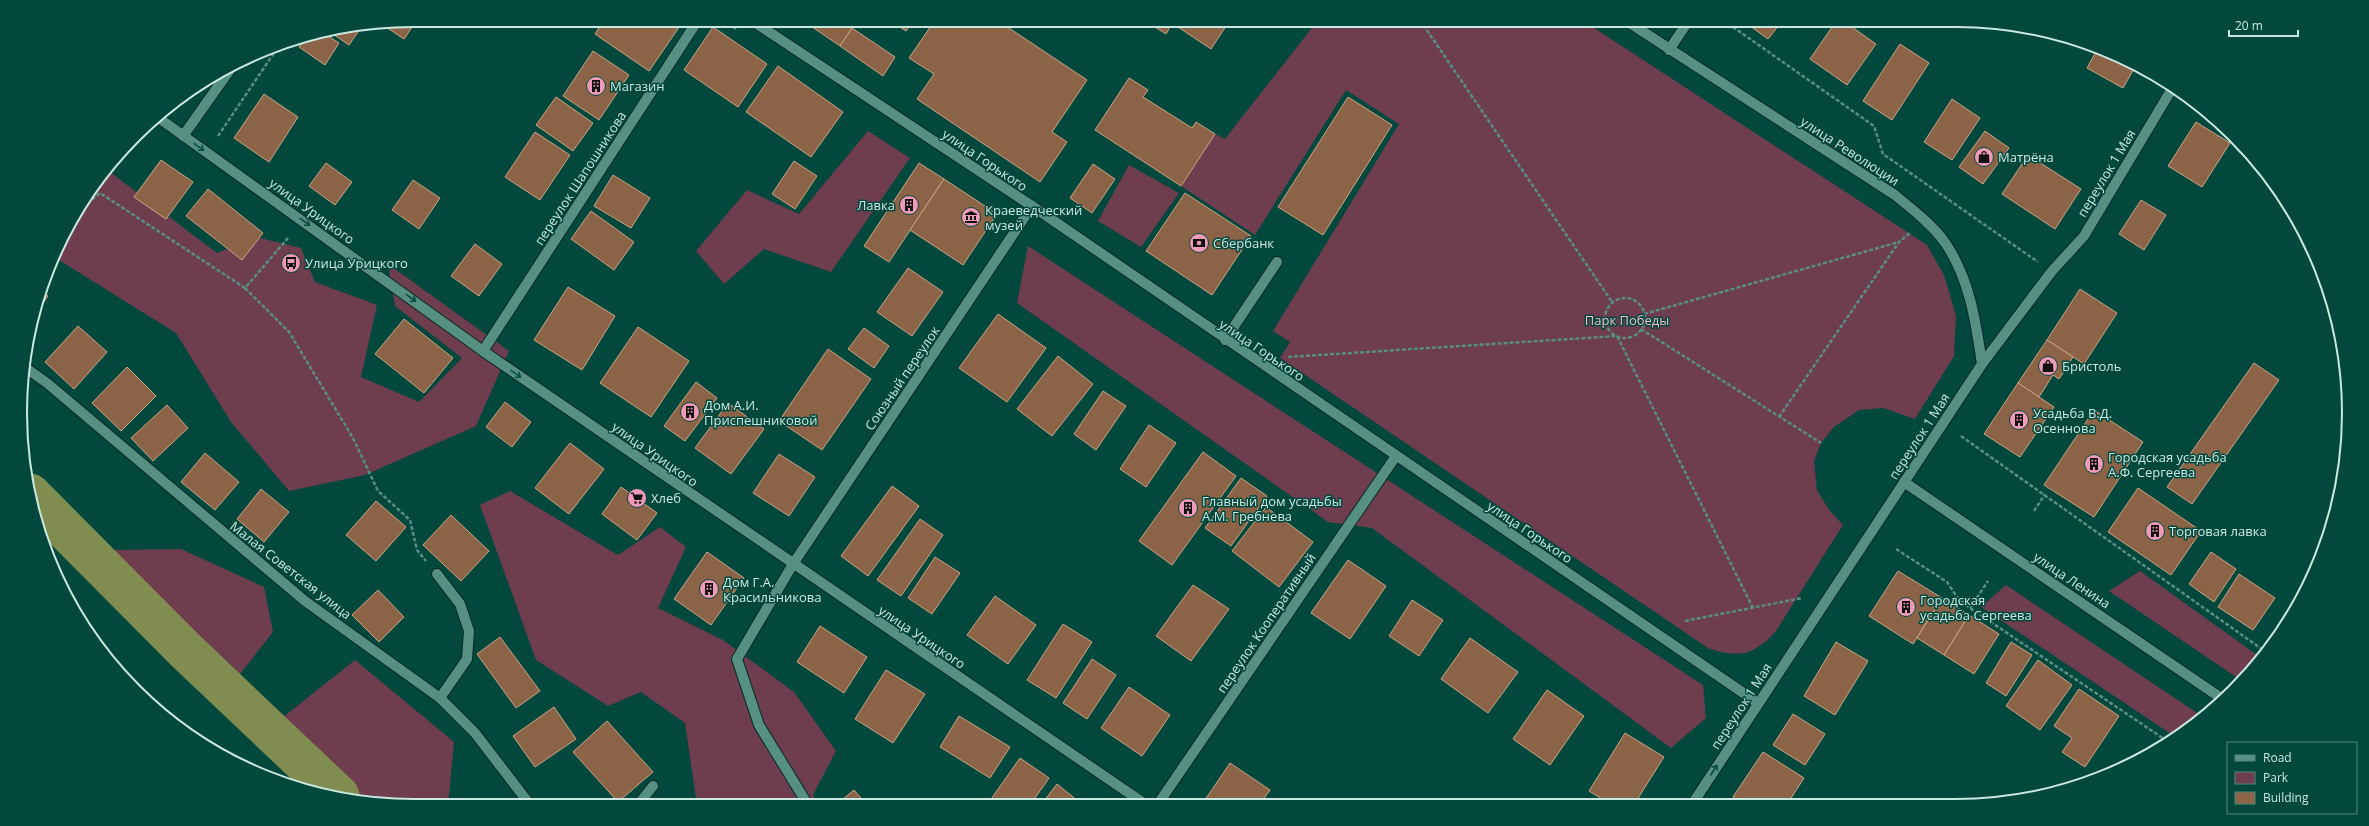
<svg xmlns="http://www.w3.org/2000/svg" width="2369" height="826" font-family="'Open Sans',sans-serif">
<rect width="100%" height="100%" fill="#02483d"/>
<g fill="#6e3d4e">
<path d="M1318,20H1582L1927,245L1944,275L1956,316L1954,356L1915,419L1883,408L1859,410L1834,427L1821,443L1814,461L1817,490L1829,510L1843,525L1776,631C1755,655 1738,659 1708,648L1280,358L1290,342L1273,331L1399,124L1346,90L1255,235L1181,186L1215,134L1225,139Z"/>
<path d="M868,131L910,158L831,272L764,249L724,284L696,251L747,190L799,214Z"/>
<path d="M1129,165L1179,193L1141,247L1098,221Z"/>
<path d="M106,169L217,253L256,237L301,248L315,282L377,305L361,377L419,402L462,358L395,306L388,264L509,351L476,426L365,475L289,491L231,422L176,333L54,257L61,239Z"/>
<path d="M1028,246L1703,685L1706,718L1671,748L1372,528L1328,522L1017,303Z"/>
<path d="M510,491L618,555L660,527L686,547L658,608L723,640L794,692L836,751L813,795L818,805H697L685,723L641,692L608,706L536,660L480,505Z"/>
<path d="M181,549L264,587L273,632L237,678L111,550Z"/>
<path d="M2140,571L2257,655C2257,667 2251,673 2242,681L2109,591Z"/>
<path d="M2006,585L2203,717L2174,736L1981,607Z"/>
<path d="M355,660L454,742L448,806H413L362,799L282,718Z"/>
</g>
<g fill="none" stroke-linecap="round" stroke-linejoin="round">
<path stroke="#818d50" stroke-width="41" d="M30,494L185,650L339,796"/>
</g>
<g fill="#8b6447" stroke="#cea485">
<path d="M417,20L404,39L380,23L413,20Z"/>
<path d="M604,20H684L649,71L595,34Z"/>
<path d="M802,20H841L852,28L840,46Z"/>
<path d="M896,20H914L906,31L894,23Z"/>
<path d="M935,20H997L1087,80L1052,132L1067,142L1040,182L917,99L934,74L909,58Z"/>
<path d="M1144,20H1230L1211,49L1172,23L1166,34Z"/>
<path d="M1748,20H1783L1768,39L1746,23Z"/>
<path d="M1837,20H1842L1876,44L1847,85L1810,59Z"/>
<path d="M363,25L349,45L327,30L337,28Z"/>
<path d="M713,27L767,64L738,107L684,70Z"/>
<path d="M852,28L895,57L883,76L840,46Z"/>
<path d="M322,32L339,43L325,65L299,47L306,37Z"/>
<path d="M1900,44L1929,63L1892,120L1863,101Z"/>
<path d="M2098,48L2136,65L2123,88L2087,68Z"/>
<path d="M593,51L629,75L599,120L563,96Z"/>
<path d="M778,66L843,112L811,157L746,112Z"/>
<path d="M1129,78L1148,90L1143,97L1192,128L1196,122L1215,134L1181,186L1095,130Z"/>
<path d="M264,94L298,117L269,162L234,138Z"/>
<path d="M556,97L593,123L573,151L536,125Z"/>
<path d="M1348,97L1392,125L1323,235L1278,207Z"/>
<path d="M1952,99L1980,118L1952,160L1924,142Z"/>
<path d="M2196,122L2230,143L2202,187L2168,166Z"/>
<path d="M1985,131L2009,148L1983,184L1959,167Z"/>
<path d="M535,132L570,155L540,200L505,177Z"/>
<path d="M2028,155L2081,189L2055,229L2002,194Z"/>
<path d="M161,160L193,182L166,219L134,197Z"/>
<path d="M794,161L817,176L795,209L772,194Z"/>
<path d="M326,163L352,182L335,205L309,186Z"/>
<path d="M919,163L944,179L889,262L864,246Z"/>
<path d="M1093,164L1115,179L1092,213L1070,198Z"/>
<path d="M613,175L650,198L631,228L594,206Z"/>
<path d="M944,179L997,214L963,265L910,230Z"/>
<path d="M413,180L440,198L419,229L392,210Z"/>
<path d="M208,189L263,233L242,260L186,216Z"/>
<path d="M1185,193L1251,236L1212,295L1146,251Z"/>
<path d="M2141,200L2166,215L2144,250L2119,234Z"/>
<path d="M591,211L634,242L614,270L571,239Z"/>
<path d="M475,244L502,264L479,296L451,276Z"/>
<path d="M908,268L943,292L912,336L877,312Z"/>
<path d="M568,287L615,316L582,370L534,340Z"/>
<path d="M2080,289L2117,313L2084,364L2047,340Z"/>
<path d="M41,291L48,296L32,318L33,311Z"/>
<path d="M998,314L1046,348L1007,402L959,368Z"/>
<path d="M404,319L453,358L424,393L375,354Z"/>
<path d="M78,326L107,352L74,389L45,362Z"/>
<path d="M638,327L689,361L651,417L600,383Z"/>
<path d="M864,328L889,346L874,368L848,349Z"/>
<path d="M2047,340L2073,357L2059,379L2053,375L2039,397L2018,383Z"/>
<path d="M828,349L871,379L822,450L779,421Z"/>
<path d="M1058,356L1093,384L1052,436L1017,409Z"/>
<path d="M2254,363L2279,380L2192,504L2167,487Z"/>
<path d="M127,367L156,396L121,431L92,403Z"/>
<path d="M696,382L717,398L685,441L664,426Z"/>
<path d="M2018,383L2054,407L2020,457L1984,434Z"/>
<path d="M1103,391L1126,406L1096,450L1074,434Z"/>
<path d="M505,402L531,422L512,447L486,427Z"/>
<path d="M728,403L764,429L731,474L695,448Z"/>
<path d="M167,405L188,428L153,461L131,438Z"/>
<path d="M2094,410L2143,442L2094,517L2044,485Z"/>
<path d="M1149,425L1176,443L1146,487L1120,469Z"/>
<path d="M570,443L604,469L569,514L535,488Z"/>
<path d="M1203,452L1236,476L1172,565L1139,541Z"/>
<path d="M205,453L239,482L215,510L181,482Z"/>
<path d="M779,454L815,477L789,516L753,493Z"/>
<path d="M1241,478L1267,496L1231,546L1205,528Z"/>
<path d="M892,486L919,506L868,576L841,556Z"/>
<path d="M621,487L657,513L637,540L602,514Z"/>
<path d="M2138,488L2201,531L2171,575L2108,532Z"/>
<path d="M261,489L289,512L264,542L237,519Z"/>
<path d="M376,501L406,527L376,561L346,535Z"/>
<path d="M1266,507L1313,542L1279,587L1232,551Z"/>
<path d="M451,515L489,551L461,581L423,545Z"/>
<path d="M920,519L943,535L901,596L877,580Z"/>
<path d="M707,552L744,578L711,625L674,599Z"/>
<path d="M2211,552L2236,569L2214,602L2189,584Z"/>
<path d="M935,557L960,573L932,614L908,598Z"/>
<path d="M1348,560L1386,586L1350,639L1311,613Z"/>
<path d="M1898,571L1942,598L1913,644L1869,616Z"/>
<path d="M2239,574L2275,598L2253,630L2218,607Z"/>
<path d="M1193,585L1229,609L1191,661L1156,636Z"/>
<path d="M378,590L404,617L379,642L352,615Z"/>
<path d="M995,596L1036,625L1008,664L967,635Z"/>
<path d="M1942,598L1969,615L1944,655L1917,638Z"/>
<path d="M1412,600L1443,620L1419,656L1389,636Z"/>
<path d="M1969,615L1999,634L1974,674L1944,655Z"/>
<path d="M1063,624L1092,642L1056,698L1027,680Z"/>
<path d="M820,626L867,657L844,693L797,662Z"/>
<path d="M500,637L540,691L516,708L477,654Z"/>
<path d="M1470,638L1518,672L1488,713L1441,679Z"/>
<path d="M1836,642L1868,661L1835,715L1804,696Z"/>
<path d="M2011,642L2032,655L2006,696L1986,683Z"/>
<path d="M1092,659L1116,675L1087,719L1063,703Z"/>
<path d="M2038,660L2072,685L2040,730L2006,706Z"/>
<path d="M886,670L925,694L893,743L855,719Z"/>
<path d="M1129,687L1170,715L1142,756L1101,728Z"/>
<path d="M2079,689L2119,716L2085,767L2062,752L2072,738L2054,726Z"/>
<path d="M1547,690L1584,716L1550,765L1513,739Z"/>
<path d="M554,707L576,739L535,767L513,736Z"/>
<path d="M1793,714L1825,734L1805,765L1773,745Z"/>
<path d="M959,716L1010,747L990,778L940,747Z"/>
<path d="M607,721L653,772L618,802L573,752Z"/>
<path d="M1625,733L1664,757L1635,803H1609L1589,791Z"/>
<path d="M1763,752L1804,778L1788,803H1743L1733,797Z"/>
<path d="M1020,758L1049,778L1030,805H993L989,802Z"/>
<path d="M1230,763L1270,790L1260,804H1211L1205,800Z"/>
<path d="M1057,784L1083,805H1041Z"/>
<path d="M854,790L867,805H836Z"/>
</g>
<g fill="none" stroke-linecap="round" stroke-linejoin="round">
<defs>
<g id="lane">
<path d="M1225,340L1277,262"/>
<path d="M793,564L737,659L759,725L808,805"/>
<path d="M437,574L460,604L469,631L467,659L440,698"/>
<path d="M1158,804L1396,456"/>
<path d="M637,806L653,786"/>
</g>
<g id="street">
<path d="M751,20L1032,206L1758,703"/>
<path d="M1669,50L1689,20"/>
<path d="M183,136L234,64"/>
<path d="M483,351L698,20"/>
<path d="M1982,364L2052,271L2084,236L2173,87"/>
<path d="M23,366L47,383L305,601L440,698L475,733L531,806"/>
<path d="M793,564L1032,206"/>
</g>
<g id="secondary">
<path d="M1625,20L1895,195C1913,210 1933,225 1946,244C1970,280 1976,323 1982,364L1693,803"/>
<path d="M156,116L483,351L1145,804"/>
<path d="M1904,482L2224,700"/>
</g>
</defs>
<use href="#lane" stroke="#0a2a24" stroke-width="12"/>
<use href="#street" stroke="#0a2a24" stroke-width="12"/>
<use href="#secondary" stroke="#0a2a24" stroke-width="12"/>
<g stroke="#598e84" stroke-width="2.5" stroke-dasharray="4 2" stroke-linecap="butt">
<path d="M723,20L736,29"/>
<path d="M1420,20L1612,302"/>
<path d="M1723,20L1874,126L1883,154L2038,262"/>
<path d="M218,136L280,44"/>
<path d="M78,211L100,193L245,288L288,238"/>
<path d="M245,288L289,332L353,438L378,491L410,520L417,550L426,561"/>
<circle cx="1625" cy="318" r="20"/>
<path d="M1644,314L1899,242"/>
<path d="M1641,329L1821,443"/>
<path d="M1288,357L1617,336L1753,608"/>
<path d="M1779,417L1899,242L1911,232"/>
<path d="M1961,436L2266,652"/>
<path d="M2034,511L2045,494"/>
<path d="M1896,549L1947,582L1957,597L1970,608L2167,741"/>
<path d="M1970,608L1988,581"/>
<path d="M1685,621L1802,598"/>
</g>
<use href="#lane" stroke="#569083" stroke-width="10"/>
<use href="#street" stroke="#569083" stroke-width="10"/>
<use href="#secondary" stroke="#569083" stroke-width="10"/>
</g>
<defs><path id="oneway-shaft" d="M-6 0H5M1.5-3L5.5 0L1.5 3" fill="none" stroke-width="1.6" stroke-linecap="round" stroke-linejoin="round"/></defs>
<g stroke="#064c40">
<use href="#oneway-shaft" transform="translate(199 147) rotate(35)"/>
<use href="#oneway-shaft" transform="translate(305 222) rotate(36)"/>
<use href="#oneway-shaft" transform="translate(411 298) rotate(36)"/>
<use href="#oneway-shaft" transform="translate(516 374) rotate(35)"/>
<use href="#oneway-shaft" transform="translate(1714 770) rotate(-57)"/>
</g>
<defs>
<symbol id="building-disc" viewBox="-11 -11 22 22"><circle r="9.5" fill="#f09ab7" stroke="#02483d"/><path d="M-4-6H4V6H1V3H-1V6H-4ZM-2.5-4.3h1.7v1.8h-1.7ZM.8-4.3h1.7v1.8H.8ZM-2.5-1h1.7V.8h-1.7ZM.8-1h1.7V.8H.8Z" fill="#111"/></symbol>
<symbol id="shop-disc" viewBox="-11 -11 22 22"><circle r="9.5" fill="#f09ab7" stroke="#02483d"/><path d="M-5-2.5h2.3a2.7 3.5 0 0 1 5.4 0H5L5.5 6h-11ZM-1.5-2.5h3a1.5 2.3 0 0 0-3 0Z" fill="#111"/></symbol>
<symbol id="museum-disc" viewBox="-11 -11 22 22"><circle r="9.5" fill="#f09ab7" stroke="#02483d"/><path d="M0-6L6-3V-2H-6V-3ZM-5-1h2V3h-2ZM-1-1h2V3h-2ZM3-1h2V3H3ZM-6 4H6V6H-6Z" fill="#111"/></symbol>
<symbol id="bank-disc" viewBox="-11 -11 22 22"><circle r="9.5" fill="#f09ab7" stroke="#02483d"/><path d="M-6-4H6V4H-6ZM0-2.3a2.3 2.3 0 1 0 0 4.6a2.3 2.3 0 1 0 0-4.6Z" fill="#111"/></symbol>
<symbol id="bus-disc" viewBox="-11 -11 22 22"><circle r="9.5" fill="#f09ab7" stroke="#02483d"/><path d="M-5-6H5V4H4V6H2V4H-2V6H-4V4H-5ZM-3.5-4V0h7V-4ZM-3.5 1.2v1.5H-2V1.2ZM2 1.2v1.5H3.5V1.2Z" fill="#111"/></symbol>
<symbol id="supermarket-disc" viewBox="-11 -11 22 22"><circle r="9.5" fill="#f09ab7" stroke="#02483d"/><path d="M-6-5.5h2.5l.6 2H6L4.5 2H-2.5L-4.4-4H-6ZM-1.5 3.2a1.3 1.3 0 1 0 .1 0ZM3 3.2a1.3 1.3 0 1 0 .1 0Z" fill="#111"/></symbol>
</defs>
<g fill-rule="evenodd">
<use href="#building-disc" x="585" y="75" width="22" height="22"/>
<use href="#shop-disc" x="1973" y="146" width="22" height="22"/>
<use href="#building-disc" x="898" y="194" width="22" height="22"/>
<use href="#museum-disc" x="960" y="206" width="22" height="22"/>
<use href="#bank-disc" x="1188" y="232" width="22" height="22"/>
<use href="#bus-disc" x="280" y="252" width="22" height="22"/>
<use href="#shop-disc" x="2037" y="355" width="22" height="22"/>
<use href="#building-disc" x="679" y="401" width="22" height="22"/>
<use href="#building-disc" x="2008" y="409" width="22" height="22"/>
<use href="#building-disc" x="2083" y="453" width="22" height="22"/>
<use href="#supermarket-disc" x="626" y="487" width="22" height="22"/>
<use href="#building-disc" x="1177" y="497" width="22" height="22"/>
<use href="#building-disc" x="2144" y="520" width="22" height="22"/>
<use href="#building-disc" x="698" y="578" width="22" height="22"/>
<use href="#building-disc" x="1895" y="596" width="22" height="22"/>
</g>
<g text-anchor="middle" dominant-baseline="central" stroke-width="3" stroke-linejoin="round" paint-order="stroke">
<g font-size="13" fill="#cbe8e1" stroke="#02483d" text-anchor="start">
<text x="610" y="86">Магазин</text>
<text x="1998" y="157">Матрёна</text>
<text x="895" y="205" text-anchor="end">Лавка</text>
<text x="985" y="210">Краеведческий<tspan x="985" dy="15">музей</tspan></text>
<text x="1213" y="243">Сбербанк</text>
<text x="305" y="263">Улица Урицкого</text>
<text x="2062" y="366">Бристоль</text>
<text x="704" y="405">Дом А.И.<tspan x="704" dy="15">Приспешниковой</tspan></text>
<text x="2033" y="413">Усадьба В.Д.<tspan x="2033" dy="15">Осеннова</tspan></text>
<text x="2108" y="457">Городская усадьба<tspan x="2108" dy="15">А.Ф. Сергеева</tspan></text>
<text x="651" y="498">Хлеб</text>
<text x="1202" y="501">Главный дом усадьбы<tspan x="1202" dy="15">А.М. Гребнева</tspan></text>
<text x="2169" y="531">Торговая лавка</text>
<text x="723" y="582">Дом Г.А.<tspan x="723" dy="15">Красильникова</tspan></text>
<text x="1920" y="600">Городская<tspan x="1920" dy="15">усадьба Сергеева</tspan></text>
</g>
<g font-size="13" fill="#cbe8e1" stroke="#02483d">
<text transform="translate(1850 151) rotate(33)">улица Революции</text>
<text transform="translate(985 160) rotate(34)">улица Горького</text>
<text transform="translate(2106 173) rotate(-59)">переулок 1 Мая</text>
<text transform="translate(580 178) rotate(-57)">переулок Шапошникова</text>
<text transform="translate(312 211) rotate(36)">улица Урицкого</text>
<text transform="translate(1262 350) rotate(34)">улица Горького</text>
<text transform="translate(902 378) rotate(-56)">Союзный переулок</text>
<text transform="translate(1919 436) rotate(-57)">переулок 1 Мая</text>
<text transform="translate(655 454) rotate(35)">улица Урицкого</text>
<text transform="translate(1530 532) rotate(34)">улица Горького</text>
<text transform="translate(291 570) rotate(38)">Малая Советская улица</text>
<text transform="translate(2072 580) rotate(34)">улица Ленина</text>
<text transform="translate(1266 623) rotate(-56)">переулок Кооперативный</text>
<text transform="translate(922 637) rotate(34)">улица Урицкого</text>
<text transform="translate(1741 706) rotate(-57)">переулок 1 Мая</text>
</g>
<g font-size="13" fill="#f7bed0" stroke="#02483d">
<text x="1627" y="320">Парк Победы</text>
</g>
</g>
<path d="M0 0H2369V826H0ZM413 27H1956A386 386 0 0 1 2342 413V413A386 386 0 0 1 1956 799H413A386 386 0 0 1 27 413V413A386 386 0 0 1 413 27Z" fill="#02483d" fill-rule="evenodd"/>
<path fill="none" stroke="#cbe8e1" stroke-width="2" d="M413 27H1956A386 386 0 0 1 2342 413V413A386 386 0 0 1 1956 799H413A386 386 0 0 1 27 413V413A386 386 0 0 1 413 27Z"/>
<rect x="2227" y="742" width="130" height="72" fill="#02483d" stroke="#52887f"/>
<rect x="2235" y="755" width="20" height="6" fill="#569083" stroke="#52887f"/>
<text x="2263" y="762" font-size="12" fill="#cbe8e1">Road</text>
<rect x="2235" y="772" width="20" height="12" fill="#6e3d4e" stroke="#52887f"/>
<text x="2263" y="782" font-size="12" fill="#cbe8e1">Park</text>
<rect x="2235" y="792" width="20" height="12" fill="#8b6447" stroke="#52887f"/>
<text x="2263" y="802" font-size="12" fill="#cbe8e1">Building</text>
<path d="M2229 30v6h69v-6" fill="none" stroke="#cbe8e1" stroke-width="2"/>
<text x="2235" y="30" font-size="12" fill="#cbe8e1" stroke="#02483d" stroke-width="3" paint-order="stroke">20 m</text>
</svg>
